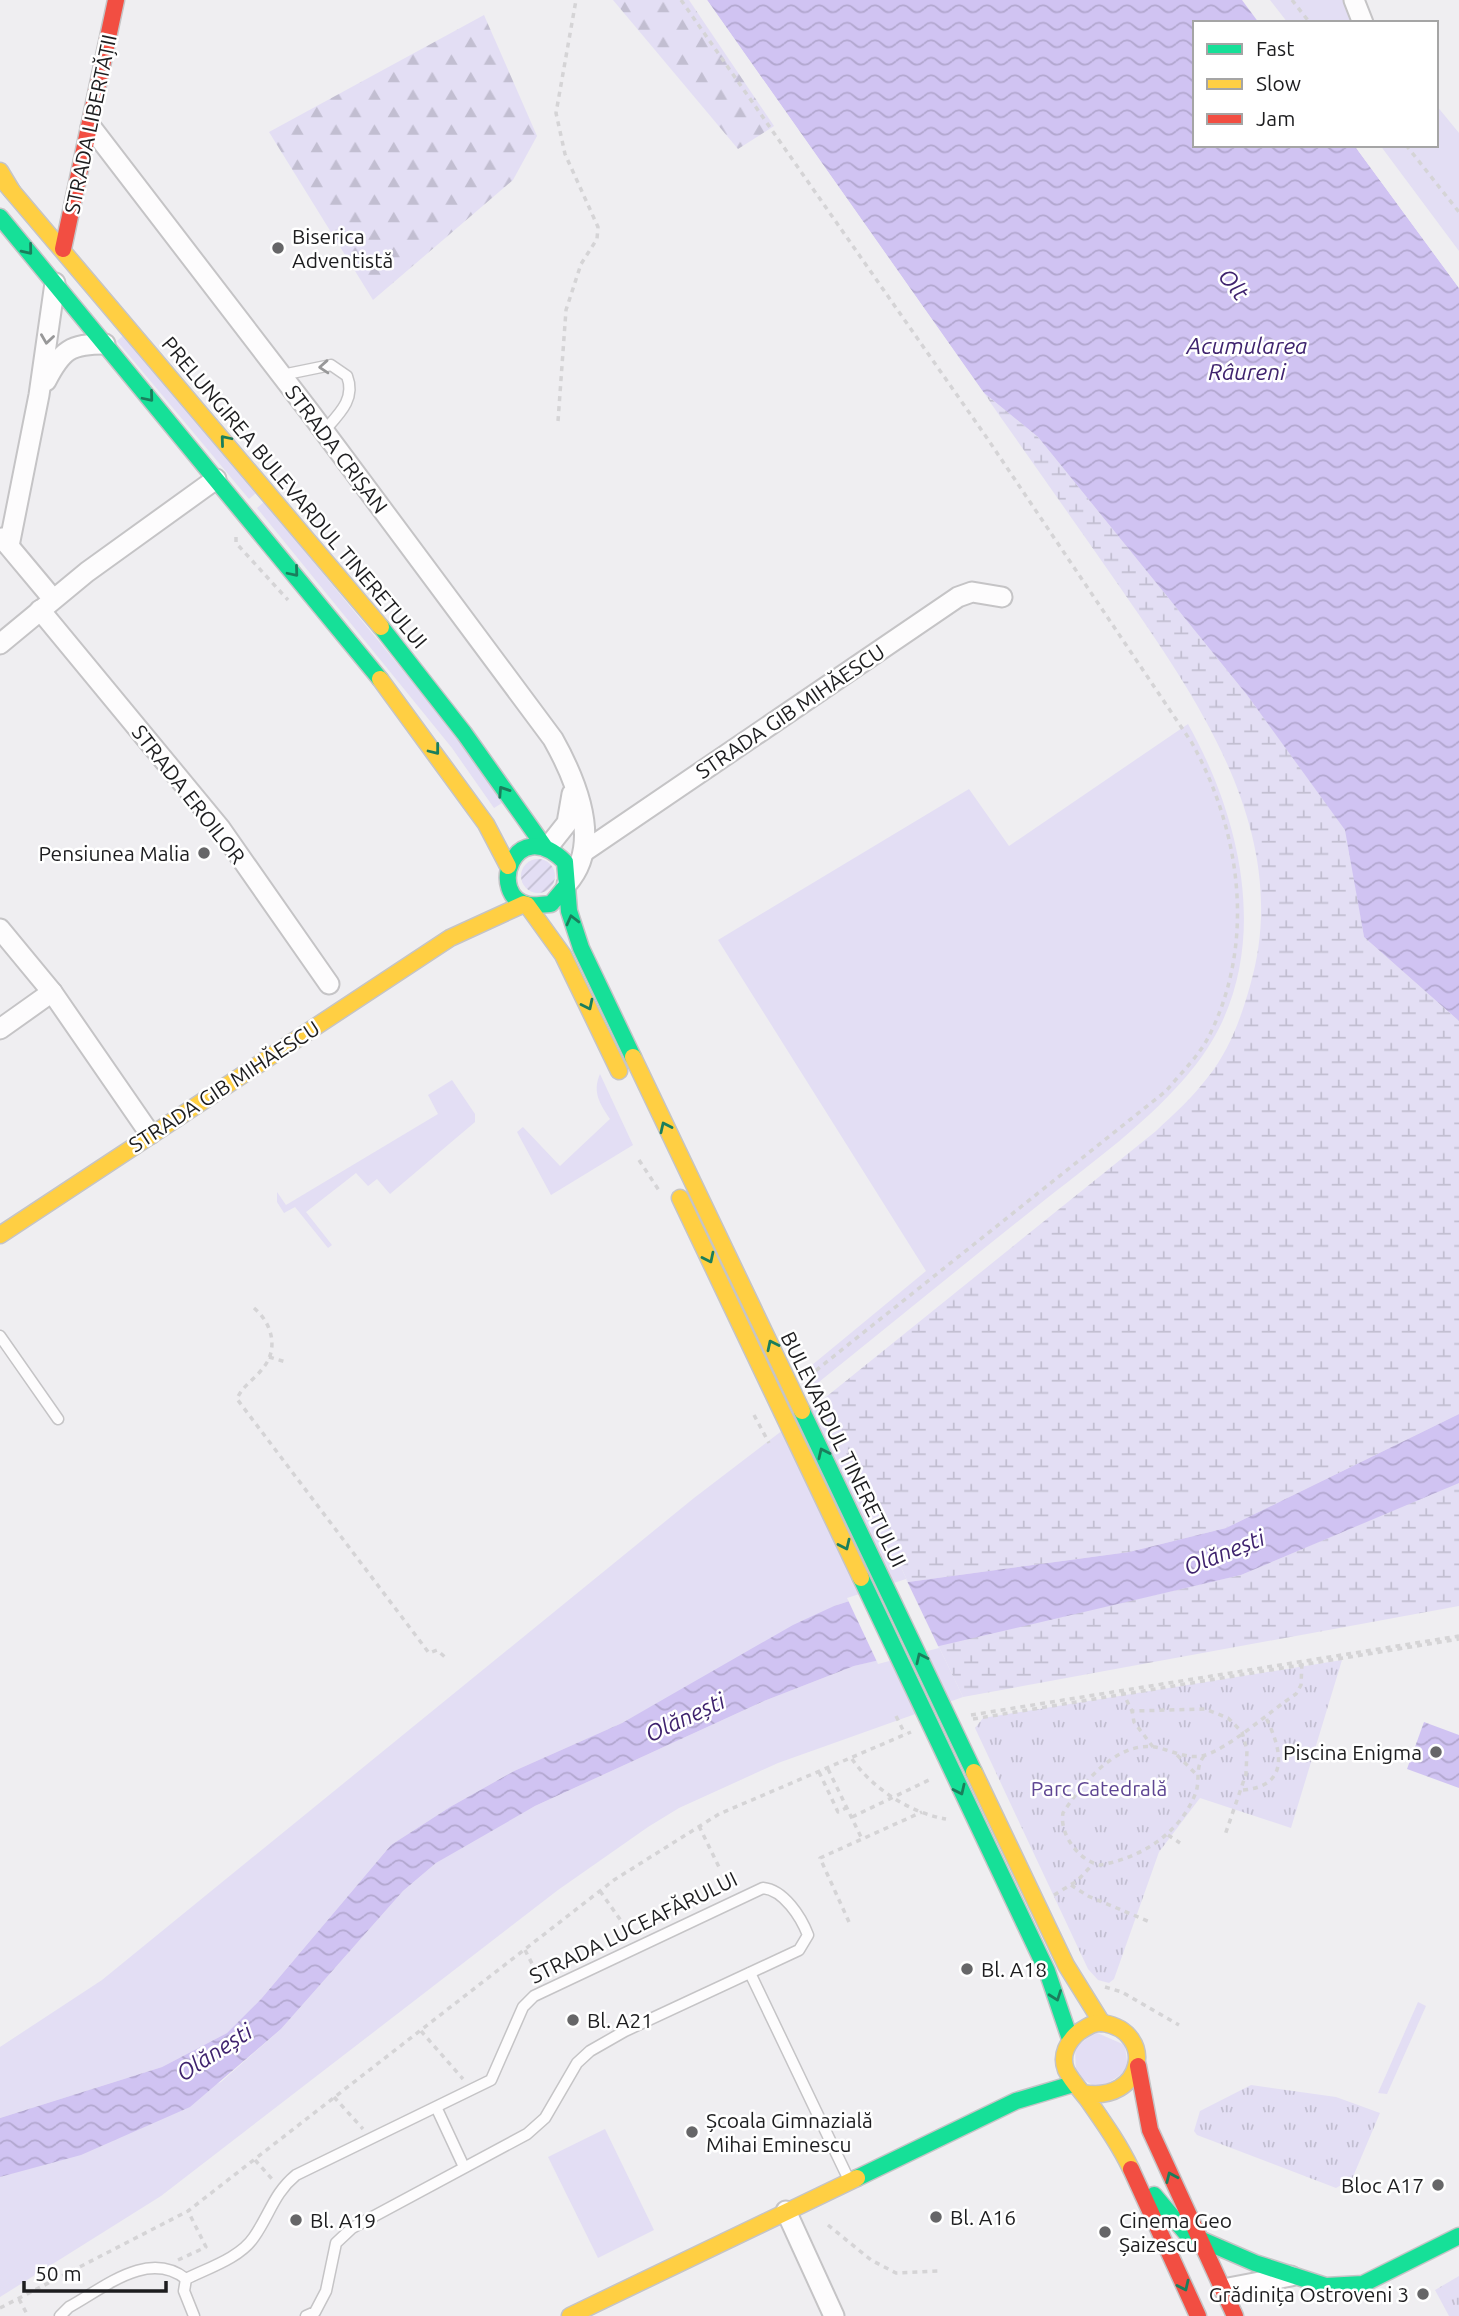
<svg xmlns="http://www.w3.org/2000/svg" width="1459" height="2316" font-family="Ubuntu,sans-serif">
<defs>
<pattern id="forest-firs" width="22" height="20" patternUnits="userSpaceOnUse" patternTransform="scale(1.75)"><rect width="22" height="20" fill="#e3def4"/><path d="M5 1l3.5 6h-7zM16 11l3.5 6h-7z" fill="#c2bed1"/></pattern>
<pattern id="wetland-marsh" width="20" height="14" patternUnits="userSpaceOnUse" patternTransform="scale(1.75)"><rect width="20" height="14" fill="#e3def4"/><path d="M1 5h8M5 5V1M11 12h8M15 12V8" fill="none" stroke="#c2bed1"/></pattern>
<pattern id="park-tufts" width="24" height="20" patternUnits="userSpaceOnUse" patternTransform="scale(1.75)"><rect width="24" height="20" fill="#e3def4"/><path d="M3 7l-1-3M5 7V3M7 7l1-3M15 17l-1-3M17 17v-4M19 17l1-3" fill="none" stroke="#c2bed1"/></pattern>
<pattern id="garden-furrows" width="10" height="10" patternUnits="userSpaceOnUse" patternTransform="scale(1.75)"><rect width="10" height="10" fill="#e3def4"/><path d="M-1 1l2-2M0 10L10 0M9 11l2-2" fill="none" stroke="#c2bed1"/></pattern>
<pattern id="water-waves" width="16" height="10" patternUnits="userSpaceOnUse" patternTransform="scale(1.75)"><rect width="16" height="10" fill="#d0c3f2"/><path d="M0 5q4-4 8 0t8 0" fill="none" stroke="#b2a7cf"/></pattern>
</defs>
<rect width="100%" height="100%" fill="#efeef1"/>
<g fill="#e3def4">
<path d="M1270,0H1349L1368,23H1288Z"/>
<path d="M1436,105L1459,133V251L1380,145H1436Z"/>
<path d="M124,335L256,493L249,499L117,341Z"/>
<path d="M264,502L461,741L502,803L494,808L452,748L257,508Z"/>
<path d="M1188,724C1246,827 1275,966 1194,1067C1150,1122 1091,1163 1036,1207C962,1266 888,1326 814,1386L806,1370L926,1271L718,940L969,789L1009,846Z"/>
<path d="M600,1074L633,1145L551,1195L517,1132L523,1127L560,1166L610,1119C600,1104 592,1092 600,1074Z"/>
<path d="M452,1080L475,1114V1122L390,1194L377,1179L368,1186L356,1173L306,1212L332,1245L328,1248L295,1207L284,1213L277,1202V1192L286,1205L438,1114L428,1095Z"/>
<path d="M821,1401L908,1582L834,1606L622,1723L514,1771L450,1807L391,1845L261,1999L227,2033L162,2067L0,2118V2047L102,1980L694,1498Z"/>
<path d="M938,1645L963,1697L778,1763L679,1808L648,1827L558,1890L161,2196L0,2297V2177L26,2169L221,2082L281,2029L403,1891L436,1863L475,1839L535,1806L764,1701L854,1666Z"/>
<path d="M1418,2002L1426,2006L1387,2094L1378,2093Z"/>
<path d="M1095,2032L1125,2045L1128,2070L1099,2089L1076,2075L1075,2048Z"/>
<path d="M605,2129L654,2230L598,2258L548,2157Z"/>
</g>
<g fill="url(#forest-firs)">
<path d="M613,0H689L774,126L738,149Z"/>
<path d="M484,15L537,136L513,180L373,300L269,132Z"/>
</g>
<g fill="url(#wetland-marsh)">
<path d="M983,392L1038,437L1247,695L1346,830L1364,937L1459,1021V1414L1226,1528L1129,1552L908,1582L821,1401L1156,1131C1174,1114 1193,1097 1208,1077C1229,1051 1241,1018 1250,986C1294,835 1199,701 1117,583C1073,520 1028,456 983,392Z"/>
<path d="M1459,1482V1606L963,1697L938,1645L1241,1575Z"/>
</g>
<g fill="url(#park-tufts)">
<path d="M1342,1660L1291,1828L1200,1798L1159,1852L1114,1979L1109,1983L1098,1980L1088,1969L975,1728L983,1718Z"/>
<path d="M1251,2085L1336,2097L1380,2113L1352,2179L1336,2188L1197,2135L1194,2131L1200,2111Z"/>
<path d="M1459,2276V2316H1449L1435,2290Z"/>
</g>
<circle fill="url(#garden-furrows)" cx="538" cy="876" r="17"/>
<g fill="url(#water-waves)">
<path d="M707,0H1242L1259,23H1195V145H1354L1459,288V1021L1364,937L1345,830L1247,695L1038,437L983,392Z"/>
<path d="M1459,1414V1483L1241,1575L854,1666L764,1701L535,1806L436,1863L403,1891L281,2029L190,2107L81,2155L0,2177V2118L162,2067L227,2033L261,1999L391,1845L450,1807L514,1771L622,1723L793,1625L834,1606L908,1582L1129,1552L1226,1528Z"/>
<path d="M1424,1722L1459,1735V1788L1407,1769Z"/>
</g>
<g fill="#efeef1">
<path d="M703,0H707L991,403L981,394Z"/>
<path d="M1354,145H1358L1459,282V288Z"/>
<path d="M906,1579L939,1648L878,1664L847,1598Z"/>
</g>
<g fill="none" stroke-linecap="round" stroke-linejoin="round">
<defs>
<g id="lane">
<path d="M282,375L331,365L347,376C356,399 339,414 324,431"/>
<path d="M0,1336L58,1419"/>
<path d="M750,1973L849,2180"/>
<path d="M437,2109L464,2167"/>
<path d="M60,2316L69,2307C104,2288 148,2249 186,2279"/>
<path d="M194,2316L184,2291L186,2279C208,2268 240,2258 254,2237C270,2214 274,2193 296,2175L491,2080L523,2007L534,1996L763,1888C784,1890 801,1917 808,1935L799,1950L625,2031L590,2051L577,2063L545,2118L527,2134L352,2228L336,2243L326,2291L315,2312L306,2316"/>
</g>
<g id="street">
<path d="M1354,0L1363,23"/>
<path d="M91,127L309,411L553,739C576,780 603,844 567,884"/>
<path d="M46,381C62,350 70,344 105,344"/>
<path d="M2,538L53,599"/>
<path d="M9,546L39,395L55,283"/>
<path d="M40,610L220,828L329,984"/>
<path d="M0,644L87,572L216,479"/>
<path d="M548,847L567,823L572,794"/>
<path d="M585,851L958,597L972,592L1002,597"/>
<path d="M0,929L52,992L150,1134"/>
<path d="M0,1029L52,992"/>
<path d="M786,2211L834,2316"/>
<path d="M1223,2289L1291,2276"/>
</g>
<g id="fast">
<path d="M0,217L380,679"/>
<path d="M381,627L464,733L544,846"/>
<path d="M566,886L551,904C544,904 536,906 529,905C486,897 514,812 565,862L569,911L581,948L633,1057"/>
<path d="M802,1411L974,1772"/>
<path d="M861,1578L1047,1971L1070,2039"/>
<path d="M857,2178L1016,2101L1073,2084"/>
<path d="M1154,2195L1186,2233L1255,2263L1326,2286L1363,2284L1459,2236"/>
</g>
<g id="slow">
<path d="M0,171L12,191"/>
<path d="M0,177L381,627"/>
<path d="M380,679L486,824L508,866"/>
<path d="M527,905L563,955L619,1071"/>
<path d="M633,1057L802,1411"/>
<path d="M680,1198L861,1578"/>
<path d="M0,1235L450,938L524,904"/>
<path d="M974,1772L1066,1965L1102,2023"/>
<path d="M1083,2093C1144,2104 1157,2032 1103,2023C1093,2022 1087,2027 1079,2032C1068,2041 1060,2055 1066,2070C1071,2080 1081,2091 1088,2100C1104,2123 1119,2144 1131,2169"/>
<path d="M570,2316L857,2178"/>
</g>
<g id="jam">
<path d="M63,249L116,0"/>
<path d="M1138,2066L1150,2130L1235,2316"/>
<path d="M1131,2169L1198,2316"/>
</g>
</defs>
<use href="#lane" stroke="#c5c4c6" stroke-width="13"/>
<use href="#street" stroke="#c5c4c6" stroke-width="23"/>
<use href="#fast" stroke="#c5c4c6" stroke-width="19"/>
<use href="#slow" stroke="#c5c4c6" stroke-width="19"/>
<use href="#jam" stroke="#c5c4c6" stroke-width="19"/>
<g stroke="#d5d4d6" stroke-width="3.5" stroke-dasharray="5 5" stroke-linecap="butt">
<path d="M681,0L987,438L1192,743C1241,832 1256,943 1209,1036C1199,1056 1180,1074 1166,1091L809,1376"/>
<path d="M1292,0L1310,23"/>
<path d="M1406,145L1459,212"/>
<path d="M558,421L566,310L581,264L597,239L598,227L565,154L556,113L576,0"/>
<path d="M236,537V543L288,600"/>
<path d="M639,1160L660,1192"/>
<path d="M254,1308C272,1323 279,1349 263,1368C255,1379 242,1386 237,1399L429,1653L437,1650L446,1658"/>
<path d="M269,1357L286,1362"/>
<path d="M754,1415L769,1443"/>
<path d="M1122,1691L1132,1711"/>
<path d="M971,1715L1459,1636"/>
<path d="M896,1716L905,1734"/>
<path d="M973,1719L1459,1639"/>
<path d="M1153,1747L1134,1722L1132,1711L1205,1709L1228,1718L1242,1732L1247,1750L1246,1774L1225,1835"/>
<path d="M1177,1755L1196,1774"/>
<path d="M1204,1756C1195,1767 1200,1780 1196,1792C1181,1833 1141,1858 1100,1865C1079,1861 1059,1834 1063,1813C1081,1785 1116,1741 1155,1747C1170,1750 1186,1759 1202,1756C1228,1750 1271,1710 1296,1694L1301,1685L1302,1662"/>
<path d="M852,1759C872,1788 910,1813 946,1819"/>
<path d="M828,1769L862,1839"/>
<path d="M819,1772L838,1812L846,1808"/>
<path d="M1243,1790C1292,1786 1281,1747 1265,1716"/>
<path d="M852,1817L929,1780"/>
<path d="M699,1826L719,1867"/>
<path d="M1168,1835L1180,1843"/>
<path d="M1071,1885L1088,1896L1150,1922"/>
<path d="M600,1891L631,1935"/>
<path d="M1054,1895L1077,1881L1093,1864"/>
<path d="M849,1922L820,1858L922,1812"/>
<path d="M525,1950L540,1979"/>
<path d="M1105,1987L1122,1992L1179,2025"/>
<path d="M421,2031L463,2079"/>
<path d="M334,2097L363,2129"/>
<path d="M255,2160L272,2179"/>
<path d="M828,2225L871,2260L896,2273L940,2271"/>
<path d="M178,2260L206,2247L188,2211"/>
<path d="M19,2299L28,2316"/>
<path d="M0,2308L188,2211L614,1880L719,1814L911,1732"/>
</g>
<use href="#lane" stroke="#fdfcfd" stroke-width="10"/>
<use href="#street" stroke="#fdfcfd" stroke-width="19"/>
<use href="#fast" stroke="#16e098" stroke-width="16"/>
<use href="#slow" stroke="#ffcf43" stroke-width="16"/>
<use href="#jam" stroke="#f24e42" stroke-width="16"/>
</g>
<defs><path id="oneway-chevron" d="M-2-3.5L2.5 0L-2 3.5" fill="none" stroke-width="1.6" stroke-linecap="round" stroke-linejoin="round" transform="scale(1.75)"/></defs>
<g stroke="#1a7e5c">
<use href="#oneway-chevron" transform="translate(28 250) rotate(51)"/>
<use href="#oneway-chevron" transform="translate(149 397) rotate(50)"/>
<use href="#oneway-chevron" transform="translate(225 440) rotate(-130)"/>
<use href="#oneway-chevron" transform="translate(294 572) rotate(50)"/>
<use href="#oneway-chevron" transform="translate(435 750) rotate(52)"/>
<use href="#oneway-chevron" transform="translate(503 791) rotate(-123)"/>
<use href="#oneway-chevron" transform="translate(572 920) rotate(-104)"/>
<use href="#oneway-chevron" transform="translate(588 1005) rotate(64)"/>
<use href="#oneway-chevron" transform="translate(665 1127) rotate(-115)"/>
<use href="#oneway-chevron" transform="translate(709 1258) rotate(64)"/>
<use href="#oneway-chevron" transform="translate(772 1345) rotate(-116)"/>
<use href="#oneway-chevron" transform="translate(823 1453) rotate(-115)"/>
<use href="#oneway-chevron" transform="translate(845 1545) rotate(65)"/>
<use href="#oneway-chevron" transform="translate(921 1658) rotate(-115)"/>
<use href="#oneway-chevron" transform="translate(960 1790) rotate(65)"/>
<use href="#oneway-chevron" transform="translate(1056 1996) rotate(70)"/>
<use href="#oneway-chevron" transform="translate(1171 2177) rotate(-114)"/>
<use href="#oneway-chevron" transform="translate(1184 2286) rotate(65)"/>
</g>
<g stroke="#989899">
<use href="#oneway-chevron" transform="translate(47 339) rotate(98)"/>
<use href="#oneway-chevron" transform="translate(324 367) rotate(176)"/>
</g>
<g fill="#666668" stroke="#fff" stroke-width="2.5">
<circle cx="278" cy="248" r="7"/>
<circle cx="204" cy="853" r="7"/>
<circle cx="1436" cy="1752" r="7"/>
<circle cx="967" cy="1969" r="7"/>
<circle cx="573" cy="2020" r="7"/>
<circle cx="692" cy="2132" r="7"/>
<circle cx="1438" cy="2185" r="7"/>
<circle cx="936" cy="2217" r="7"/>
<circle cx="296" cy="2220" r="7"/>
<circle cx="1105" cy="2232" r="7"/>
<circle cx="1423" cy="2294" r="7"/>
</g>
<g text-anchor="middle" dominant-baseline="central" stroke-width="5" stroke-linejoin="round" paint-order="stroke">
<g font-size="21" fill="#1d1d1f" stroke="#fff">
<text transform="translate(90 124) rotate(-78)">STRADA LIBERTĂȚII</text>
<text transform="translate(337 449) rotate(53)">STRADA CRIȘAN</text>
<text transform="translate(295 492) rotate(50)">PRELUNGIREA BULEVARDUL TINERETULUI</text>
<text transform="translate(790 711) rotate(-34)">STRADA GIB MIHĂESCU</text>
<text transform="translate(189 794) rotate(52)">STRADA EROILOR</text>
<text transform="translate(224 1086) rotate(-33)">STRADA GIB MIHĂESCU</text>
<text transform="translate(844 1449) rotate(64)">BULEVARDUL TINERETULUI</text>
<text transform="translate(633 1927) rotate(-26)">STRADA LUCEAFĂRULUI</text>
</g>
<g font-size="21" fill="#1d1d1f" stroke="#fff" text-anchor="start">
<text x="292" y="236">Biserica<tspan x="292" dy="24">Adventistă</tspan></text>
<text x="190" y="853" text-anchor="end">Pensiunea Malia</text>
<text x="1422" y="1752" text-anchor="end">Piscina Enigma</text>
<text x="981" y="1969">Bl. A18</text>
<text x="587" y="2020">Bl. A21</text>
<text x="706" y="2120">Școala Gimnazială<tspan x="706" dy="24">Mihai Eminescu</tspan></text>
<text x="1424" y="2185" text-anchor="end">Bloc A17</text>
<text x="950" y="2217">Bl. A16</text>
<text x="310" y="2220">Bl. A19</text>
<text x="1119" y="2220">Cinema Geo<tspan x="1119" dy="24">Șaizescu</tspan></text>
<text x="1409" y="2294" text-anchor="end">Grădinița Ostroveni 3</text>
</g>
<g font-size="21" fill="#5e4592" stroke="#fff">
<text x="1099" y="1788">Parc Catedrală</text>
</g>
<g font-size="23" font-style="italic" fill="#3f236e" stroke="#fff">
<text transform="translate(1234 284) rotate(51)">Olt</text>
<text x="1247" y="345">Acumularea<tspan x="1247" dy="26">Râureni</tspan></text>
<text transform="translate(1224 1552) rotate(-22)">Olănești</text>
<text transform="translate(685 1717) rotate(-25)">Olănești</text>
<text transform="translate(214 2052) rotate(-33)">Olănești</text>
</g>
</g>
<rect x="1193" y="21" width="245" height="126" fill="#ffffff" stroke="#a5a5a5" stroke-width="2"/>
<rect x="1207" y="44" width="35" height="10" fill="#16e098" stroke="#a5a5a5" stroke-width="2"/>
<text x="1256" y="56" font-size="21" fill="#1d1d1f">Fast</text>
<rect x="1207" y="79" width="35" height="10" fill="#ffcf43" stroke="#a5a5a5" stroke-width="2"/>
<text x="1256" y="91" font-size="21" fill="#1d1d1f">Slow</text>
<rect x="1207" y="114" width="35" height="10" fill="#f24e42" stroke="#a5a5a5" stroke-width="2"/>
<text x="1256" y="126" font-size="21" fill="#1d1d1f">Jam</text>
<path d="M24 2281v10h142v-10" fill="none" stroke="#1d1d1f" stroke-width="3.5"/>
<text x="35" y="2281" font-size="21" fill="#1d1d1f" stroke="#ffffff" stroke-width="5" paint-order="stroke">50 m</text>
</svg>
